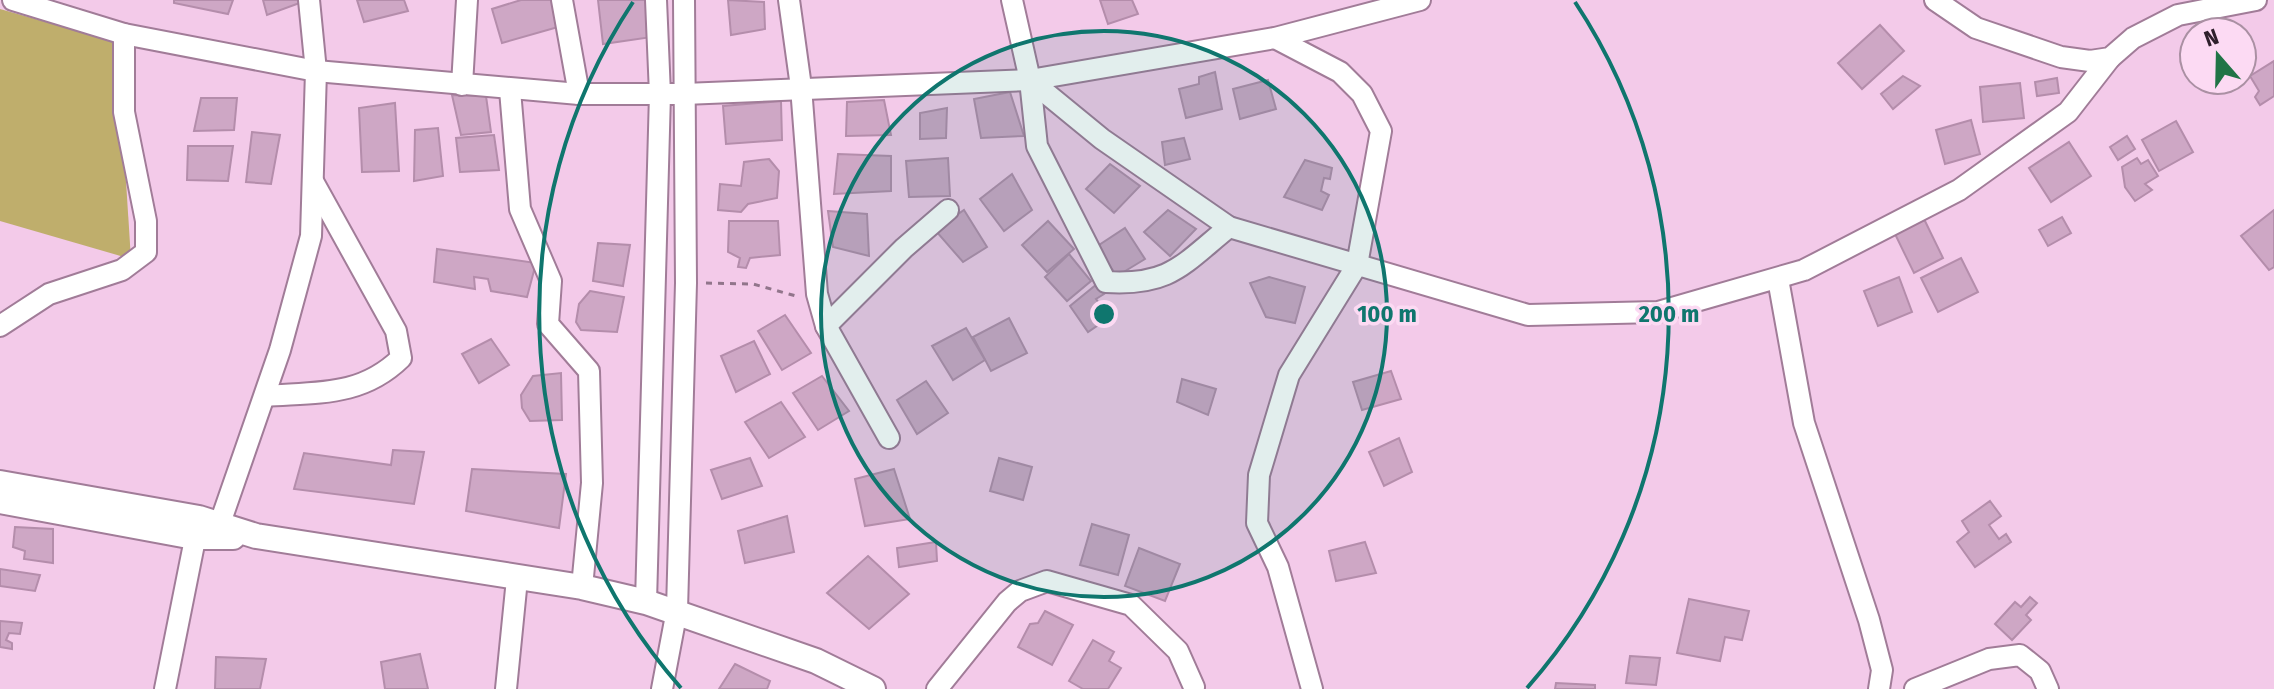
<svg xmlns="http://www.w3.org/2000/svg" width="2274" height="689" font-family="'Fira Sans Condensed',sans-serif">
<rect width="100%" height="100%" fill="#f3cae9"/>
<path fill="#bfae6c" d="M0,9L117,42L131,259L0,221Z"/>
<g fill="#cea7c5" stroke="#b48dab" stroke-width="2">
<path d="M174,0H233L228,14L174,3Z"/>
<path d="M263,0H305V1L267,15Z"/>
<path d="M357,0H404L408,11L364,22Z"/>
<path d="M521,0H558L565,25L502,43L492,9Z"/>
<path d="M598,0H651L652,37L603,44Z"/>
<path d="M728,0L764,2L765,29L731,35Z"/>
<path d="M1100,0H1132L1138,14L1108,24Z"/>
<path d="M1880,25L1904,51L1862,89L1838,63Z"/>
<path d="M2274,61V96L2260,105L2255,97L2259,91L2250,76Z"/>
<path d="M1215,72L1222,109L1186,118L1179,89L1199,84V77Z"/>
<path d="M1903,76L1920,86L1893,109L1881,94Z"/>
<path d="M2057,78L2059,93L2037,96L2035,82Z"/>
<path d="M1268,80L1276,109L1240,119L1233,89Z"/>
<path d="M2020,83L2024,118L1983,122L1980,87Z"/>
<path d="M1010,92L1024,136L981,138L974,99Z"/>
<path d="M452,95L486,96L491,132L461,135Z"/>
<path d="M201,98H237L234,130L194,131Z"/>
<path d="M884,100L891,135L846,136L847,102Z"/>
<path d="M781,101L782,140L726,144L723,106Z"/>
<path d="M395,103L399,171L362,172L359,108Z"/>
<path d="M947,108L946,138L920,139V113Z"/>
<path d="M1971,120L1980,154L1945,164L1936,130Z"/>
<path d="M2176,121L2193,152L2159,171L2142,140Z"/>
<path d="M438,128L443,176L414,181L415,130Z"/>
<path d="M252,132L280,135L271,184L246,182Z"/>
<path d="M494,135L499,170L460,172L456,138Z"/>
<path d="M2127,136L2135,149L2118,160L2110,147Z"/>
<path d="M1184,138L1190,159L1165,165L1162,142Z"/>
<path d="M2069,142L2091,176L2051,202L2029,168Z"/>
<path d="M188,146H233L228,181L187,180Z"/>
<path d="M838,154L891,156V191L834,194Z"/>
<path d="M948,158L950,196L909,197L906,161Z"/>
<path d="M2137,158L2141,164L2148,160L2158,176L2145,184L2152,190L2135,201L2125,187L2122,167Z"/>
<path d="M769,159L779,171L777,198L748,204L741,212L718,210L720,184L741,186L744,162Z"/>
<path d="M1305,160L1332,168L1330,179L1324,178L1321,191L1329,195L1322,210L1284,197Z"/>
<path d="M1110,164L1140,186L1114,213L1086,189Z"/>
<path d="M1012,174L1032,210L1004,231L980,199Z"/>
<path d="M964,210L987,247L963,262L935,230Z"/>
<path d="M1168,210L1196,229L1170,256L1144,232Z"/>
<path d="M2274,210V267L2269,270L2241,236Z"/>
<path d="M828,211L867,214L869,256L833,247Z"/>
<path d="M2062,217L2071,233L2048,246L2039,230Z"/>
<path d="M1924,219L1943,258L1914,273L1895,234Z"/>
<path d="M729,221H778L780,255L750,258L746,268L738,267L740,258L728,252Z"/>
<path d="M1048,221L1074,249L1047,272L1022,245Z"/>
<path d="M1125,228L1145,259L1117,276L1096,247Z"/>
<path d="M598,243L630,245L623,286L593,281Z"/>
<path d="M437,249L536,263L527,297L491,291L488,279L474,277L475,289L434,282Z"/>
<path d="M1069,254L1091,281L1067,301L1045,277Z"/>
<path d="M1961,258L1978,292L1938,312L1921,278Z"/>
<path d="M1269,277L1305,287L1295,323L1266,317L1250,283Z"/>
<path d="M1899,277L1912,312L1878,326L1864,291Z"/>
<path d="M1097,284L1104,294L1096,299L1110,317L1088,332L1070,306Z"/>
<path d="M590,291L624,297L617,332L581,330L576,322L579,304Z"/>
<path d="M785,315L811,353L782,370L758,331Z"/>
<path d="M1009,318L1027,353L991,371L973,337Z"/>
<path d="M966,328L985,360L953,380L932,346Z"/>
<path d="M491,339L509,365L479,383L462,354Z"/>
<path d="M754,341L770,374L736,392L721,356Z"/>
<path d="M1391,371L1401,399L1362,410L1353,382Z"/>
<path d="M561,373L562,420L530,421L522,408L521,395L533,376Z"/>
<path d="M822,376L849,411L818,430L793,393Z"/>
<path d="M1182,379L1216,389L1208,415L1177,402Z"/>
<path d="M926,381L948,413L917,434L897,400Z"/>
<path d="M781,402L805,437L769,458L745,422Z"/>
<path d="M1399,438L1412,472L1384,486L1369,452Z"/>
<path d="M393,450L424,452L414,504L294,489L304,453L391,465Z"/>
<path d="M750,458L762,486L722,499L711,470Z"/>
<path d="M999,458L1032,467L1023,500L990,491Z"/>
<path d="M472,469L566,474L559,528L466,511Z"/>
<path d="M894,469L910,519L865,526L855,479Z"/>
<path d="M1990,501L2001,516L1989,525L1999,539L2006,534L2011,542L1975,567L1957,542L1969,532L1962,521Z"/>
<path d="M787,516L794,552L745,563L738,531Z"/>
<path d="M1092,524L1129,535L1118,575L1080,565Z"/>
<path d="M15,527L53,529V563L24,559L25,551L13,547Z"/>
<path d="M936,542L937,561L899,567L897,548Z"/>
<path d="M1365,542L1376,573L1336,581L1329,551Z"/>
<path d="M1139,548L1180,564L1165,601L1125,586Z"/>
<path d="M868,556L909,594L869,629L827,593Z"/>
<path d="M0,569L40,575L35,591L0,586Z"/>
<path d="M2030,597L2037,603L2026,615L2031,620L2012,640L1995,624L2015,602L2021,607Z"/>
<path d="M1689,599L1749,611L1742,640L1725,637L1720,661L1677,653Z"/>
<path d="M1045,611L1073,625L1052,665L1018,647L1030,624L1038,623Z"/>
<path d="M0,621L22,623L20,634L9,633L6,640L12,643V649L0,647Z"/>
<path d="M1093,640L1114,652L1109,661L1121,668L1108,689H1083L1069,681Z"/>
<path d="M420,654L428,689H385L381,662Z"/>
<path d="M1630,656L1660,658L1656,685L1626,683Z"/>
<path d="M216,657L266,659L260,689H215Z"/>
<path d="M735,664L770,681L767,689H719Z"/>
<path d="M1556,683L1595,685V689H1555Z"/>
</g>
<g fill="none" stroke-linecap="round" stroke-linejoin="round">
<defs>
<g id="minor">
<path d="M13,0L124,34L316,71L579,94H684L1030,80L1275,38L1420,0"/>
<path d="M562,0L579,94"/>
<path d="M789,0L801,87L817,294L826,326L889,438"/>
<path d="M1012,0L1030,80L1102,139L1229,227L1528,315L1658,312L1804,270L1959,190L2068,112L2110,58"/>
<path d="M1935,0L1976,28L2061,57L2090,61L2110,58L2133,38L2178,15L2256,0"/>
<path d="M1275,38L1340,72L1362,94L1381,131L1357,265L1289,375L1259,475L1257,523L1278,567L1312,689"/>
<path d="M1030,80L1037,146L1106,282C1170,286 1182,265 1229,227"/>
<path d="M462,85L467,0"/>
<path d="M510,90L520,209L551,281L548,324L589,371L592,483L582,587"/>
<path d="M1778,279L1804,423L1869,620L1882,670L1879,689"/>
<path d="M0,326L49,294L122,270L146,252V221L124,112V34"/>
<path d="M826,326L904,248L948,210"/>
<path d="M265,396C317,392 361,397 401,358L396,331L314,183"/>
<path d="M219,526L280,350L311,236L316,71L309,0"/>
<path d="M646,602L660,94L656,0"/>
<path d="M165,689L198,524"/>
<path d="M506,689L517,579"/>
<path d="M662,689L677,610L686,283L684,0"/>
<path d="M937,689L1007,602L1020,591L1047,581L1131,605L1178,651L1194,687"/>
<path d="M1915,689L1989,659L2020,655L2040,671L2048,689"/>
</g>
<g id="major">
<path d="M0,483L199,518L256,536L582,587L646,602L816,661L873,689"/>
<path d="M0,501L194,537H233"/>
</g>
</defs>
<use href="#minor" stroke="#a17c98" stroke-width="24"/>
<use href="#major" stroke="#a17c98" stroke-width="28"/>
<path stroke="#91758b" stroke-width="3" stroke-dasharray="6 6" stroke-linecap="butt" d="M706,283L753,284L796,296"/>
<use href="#minor" stroke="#fff" stroke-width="20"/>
<use href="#major" stroke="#fff" stroke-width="24"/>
</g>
<circle cx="1104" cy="314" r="283" fill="#0f766e" fill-opacity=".12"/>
<g fill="none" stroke="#0f766e" stroke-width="4">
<circle cx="1104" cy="314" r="283"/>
<path d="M681 688A565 565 0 0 1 633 2M1575 2A565 565 0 0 1 1527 688"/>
</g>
<circle cx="1104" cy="314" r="12" fill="#0f766e" stroke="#fcdaf3" stroke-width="4"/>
<g font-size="24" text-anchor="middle" font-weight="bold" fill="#0f766e" stroke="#fcdaf3" stroke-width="7" stroke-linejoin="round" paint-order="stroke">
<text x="1387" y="322">100 m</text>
<text x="1669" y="322">200 m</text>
</g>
<g transform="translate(2218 56) rotate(340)"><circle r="38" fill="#fcdaf3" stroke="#aa90a3" stroke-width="2"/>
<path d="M0-6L14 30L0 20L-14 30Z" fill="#207446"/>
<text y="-12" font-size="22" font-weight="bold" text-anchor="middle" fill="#2f202c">N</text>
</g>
</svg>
